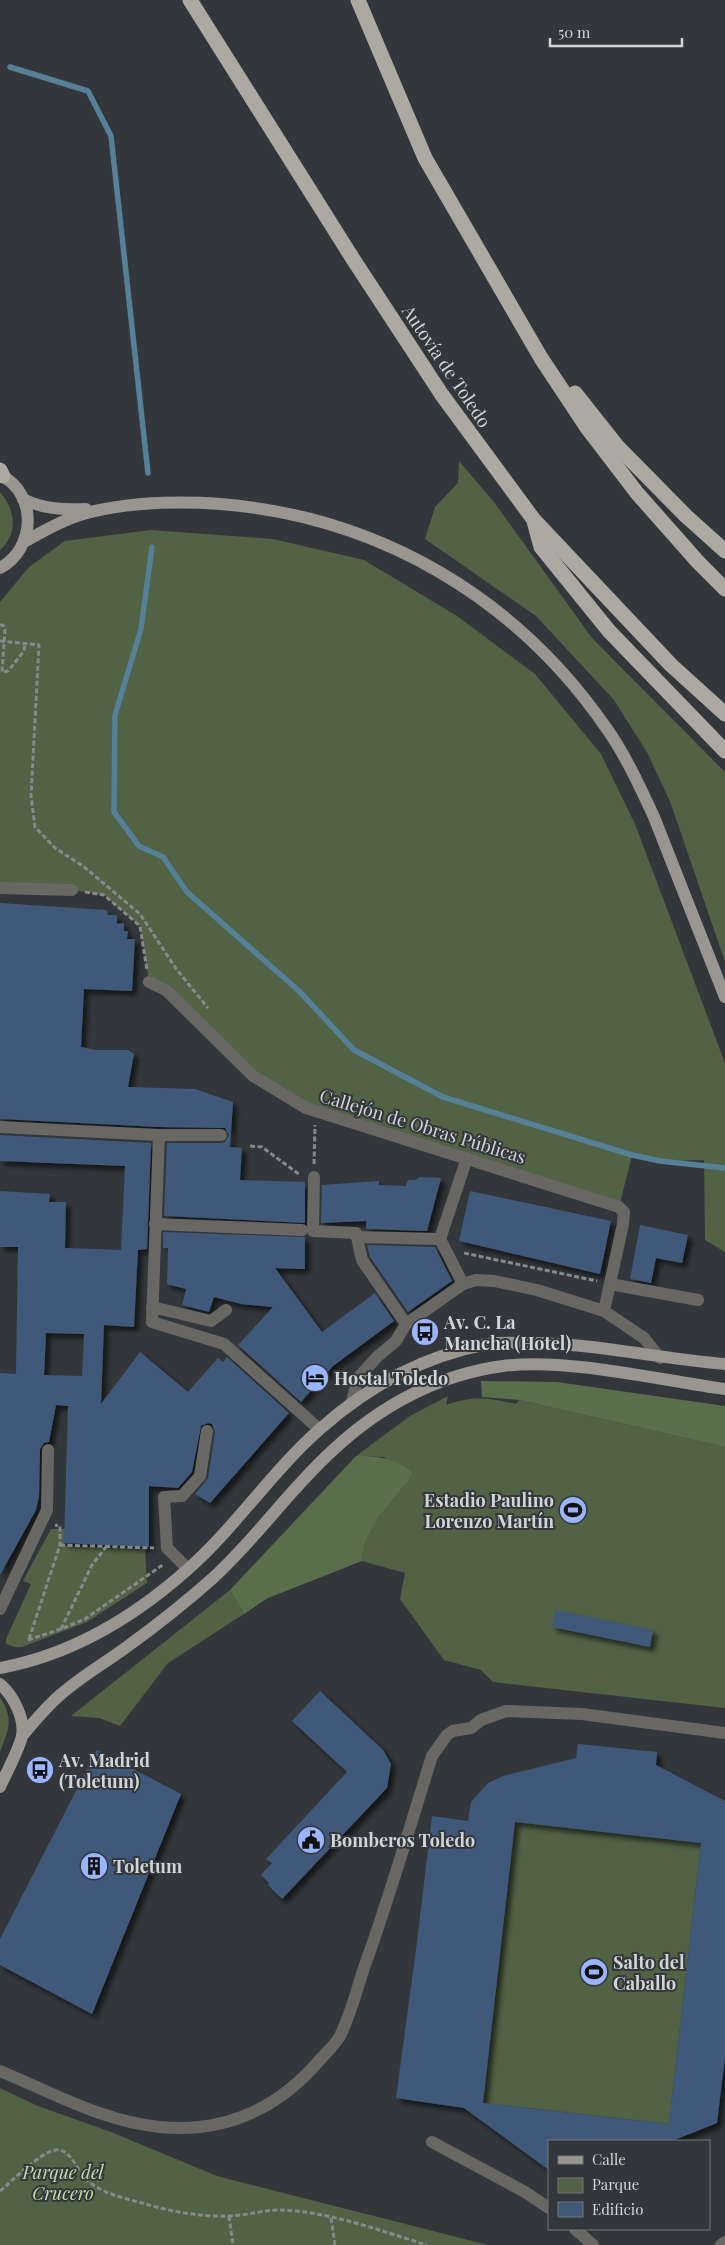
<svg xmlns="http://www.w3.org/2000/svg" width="725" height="2245" font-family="'Playfair Display',serif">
<defs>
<filter id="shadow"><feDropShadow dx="4.5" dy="4.5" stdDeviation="2.5" flood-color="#0009"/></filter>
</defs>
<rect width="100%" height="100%" fill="#33373b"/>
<g fill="#516245">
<path d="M459,461L494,502L592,638L725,772V962L671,804L648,754L614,700L536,616L425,539L435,507L458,483Z"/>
<path d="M0,492C15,509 19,533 0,550Z"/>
<path d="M151,530L273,539L364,560L457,616L535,674L601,754L635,824L725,1063V1252L705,1240L704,1160L660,1161L632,1155L619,1207L306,1108L253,1076L149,982L140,926L104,895L72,890L0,888V602L29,567L65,541Z"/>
<path d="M448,1396L446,1405C475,1395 488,1398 516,1404L519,1400L725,1447V1708L493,1682L481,1670L444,1660L400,1599L405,1573L362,1561L365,1542L379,1517L411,1478L384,1457L356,1456L410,1416Z"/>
<path d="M51,1529H65L64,1546L145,1548L147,1583L87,1622L22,1647H15L6,1644V1639L31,1584L23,1581Z"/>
<path d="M230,1590L244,1614L168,1663L120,1726L99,1718L71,1716Z"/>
<path d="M0,1697C14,1719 9,1729 0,1752Z"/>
<path d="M515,1822L701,1843L669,2124L483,2103Z"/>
<path d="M0,2088L38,2106L111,2132L217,2176L488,2245H0Z"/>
</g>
<g fill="#596e4a">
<path d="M481,1381L557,1382L725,1406V1447L519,1400L482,1397Z"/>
<path d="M356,1456C378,1456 395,1458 412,1472L411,1478L379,1517L365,1542L362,1561L268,1598L244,1614L230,1590Z"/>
</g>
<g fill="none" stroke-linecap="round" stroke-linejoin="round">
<g stroke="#558098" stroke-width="5.5">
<path d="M10,67L88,91L111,136L148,473"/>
<path d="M152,547L141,629L115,715L114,812L139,846L163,857L187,892L299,991L354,1050L443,1097L632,1155L660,1161L725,1168"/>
</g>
</g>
<g fill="#405979" fill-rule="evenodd" filter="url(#shadow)">
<path d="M0,903L107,910L108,915H117V924L124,923V931H128L127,939H135L132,991L84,989L81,1047L96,1050H128L134,1054L128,1087L195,1089L233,1102L230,1147L242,1148L240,1180L305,1182V1223L164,1216L167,1143H221L225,1142L229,1135L225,1128L159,1127L0,1119Z"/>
<path d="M0,1135L151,1143L147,1249L138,1250L134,1327L104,1325L101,1404L140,1352L188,1392L218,1358L223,1362L227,1357L289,1413L210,1503L195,1494L208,1478L215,1432L212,1424L208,1423L201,1426L192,1472L178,1488L149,1486V1547L64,1543L68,1406L56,1405L49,1442L44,1443L40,1449L39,1496L36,1510L0,1575V1373L16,1374L18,1247H0V1191L50,1194L49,1202H66L65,1248L121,1250L125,1166L0,1161ZM46,1333L84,1334L82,1376L44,1375Z"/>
<path d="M420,1177L441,1178L427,1231L366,1229V1221L321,1223L322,1185L379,1181V1185L406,1186L408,1180H416Z"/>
<path d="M470,1191L611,1221L600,1274L459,1241Z"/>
<path d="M640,1225L688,1235L682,1263L656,1258L651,1283L630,1279Z"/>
<path d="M163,1232L305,1237V1269L275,1268L322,1332L375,1293L394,1321L333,1366L301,1402L238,1345L273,1307L241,1304L214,1297L209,1312L182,1305L186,1289L167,1284L168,1248H163Z"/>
<path d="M367,1245L435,1247L452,1281L408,1312L370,1257Z"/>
<path d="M555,1610L653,1630L650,1647L552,1627Z"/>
<path d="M320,1691L383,1750L391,1764L387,1788L282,1899L268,1885L269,1883L261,1875L272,1863L266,1859L347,1772L292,1721Z"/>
<path d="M578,1744L657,1752L656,1765L725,1801V2057L717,2123L672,2141H549V2170L464,2108L396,2098L417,1942L432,1816L468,1821L471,1802L488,1783L503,1776L576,1758ZM515,1822L701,1843L669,2124L483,2103Z"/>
<path d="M97,1750L181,1794L92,2014L0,1965V1939Z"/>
</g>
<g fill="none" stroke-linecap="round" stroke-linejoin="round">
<g stroke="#86898c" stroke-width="3" stroke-dasharray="5 2.5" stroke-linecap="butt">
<path d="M0,625H3L5,630L2,672L8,671L24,651L25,643"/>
<path d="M0,641L39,645L31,796L35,827L55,848L83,866L140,914L177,970L208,1008"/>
<path d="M85,892L104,895L140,926L147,970"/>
<path d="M250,1146L262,1147L300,1175"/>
<path d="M314,1164L315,1125"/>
<path d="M464,1253L597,1281"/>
<path d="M60,1545L154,1548"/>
<path d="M61,1629L92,1565L106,1547"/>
<path d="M29,1639L60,1545V1526L55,1525"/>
<path d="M28,1640L61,1629L85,1619L164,1564"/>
<path d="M0,2191C12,2181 41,2152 55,2150C70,2148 76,2168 84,2177C101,2195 126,2198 149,2205C174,2212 202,2217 227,2216C245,2216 262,2210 280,2210C328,2211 381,2231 427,2245"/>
<path d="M229,2216L233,2245"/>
<path d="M331,2218L335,2245"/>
</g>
<g stroke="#686764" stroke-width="12">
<path d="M0,888L72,890"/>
<path d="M149,982L167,991L253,1076L306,1108L619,1207L624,1212L623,1224L604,1311"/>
<path d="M0,1127L159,1135L152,1322L224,1344L319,1429"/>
<path d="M159,1135H221"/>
<path d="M314,1177L313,1231L356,1233L357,1237"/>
<path d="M155,1224L302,1230"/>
<path d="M440,1239L467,1158"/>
<path d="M610,1284L698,1300"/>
<path d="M152,1307L211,1321L226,1310"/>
<path d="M406,1324L362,1260L357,1237L440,1239L463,1284"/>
<path d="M352,1401L358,1378L377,1357L396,1341L406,1324L463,1284L476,1280L494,1281L537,1290L604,1311L644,1338L660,1358"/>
<path d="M188,1569L167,1548L164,1497L182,1496L200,1476L207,1431"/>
<path d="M0,1609L47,1510L48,1450"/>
<path d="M0,2071C51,2092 104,2122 160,2127C224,2133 276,2110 318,2062C325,2054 334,2046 340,2036C351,2014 357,1988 365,1965C390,1896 410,1826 432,1756L447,1735L453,1731L471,1728L481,1720L506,1711L582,1714L725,1733"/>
<path d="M432,2142L525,2192L549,2208"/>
<path d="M575,2229L593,2245"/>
<path d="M721,2245L725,2242"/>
</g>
<g stroke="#999691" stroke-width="12">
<path d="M0,475C38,493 36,549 0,568"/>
<path d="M23,499C43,509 64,510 86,509"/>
<path d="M24,542C42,532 60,521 80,515C124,502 175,501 221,504C380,517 517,598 607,729C626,756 640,787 654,817L725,997"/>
<path d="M0,1668C71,1655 134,1617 187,1570C236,1527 272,1471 320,1429C367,1387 424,1356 487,1344C500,1342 515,1343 529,1343C595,1343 659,1359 725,1364"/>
<path d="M0,1684C13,1695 25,1718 22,1736C19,1750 6,1773 0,1787"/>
<path d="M22,1736C34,1722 45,1708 59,1696C80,1677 105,1663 128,1646C157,1625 186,1602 213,1578C256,1539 289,1490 332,1451C380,1406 437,1375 503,1366C569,1358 658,1380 725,1389"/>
</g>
<g stroke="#aca9a3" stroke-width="15">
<path d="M190,0L353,259L442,395L534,520L671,665L725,714"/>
<path d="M358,0L425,158L541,358L588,429L637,493L698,562L725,589"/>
<path d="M575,393L617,446L686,516L725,551"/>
<path d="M0,470L3,476"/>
<path d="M534,521L541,547L609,631L725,751"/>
</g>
</g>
<defs>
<symbol id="bus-disc" viewBox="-11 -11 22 22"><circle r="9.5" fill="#9ab5fd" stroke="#33373b"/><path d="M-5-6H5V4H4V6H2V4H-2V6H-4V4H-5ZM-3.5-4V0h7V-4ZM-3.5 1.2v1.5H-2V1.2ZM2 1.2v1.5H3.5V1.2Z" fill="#111"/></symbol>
<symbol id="hotel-disc" viewBox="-11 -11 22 22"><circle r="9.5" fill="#9ab5fd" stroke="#33373b"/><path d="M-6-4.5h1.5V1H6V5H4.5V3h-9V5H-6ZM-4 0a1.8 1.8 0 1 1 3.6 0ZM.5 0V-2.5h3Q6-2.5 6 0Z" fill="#111"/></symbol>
<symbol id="stadium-disc" viewBox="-11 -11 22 22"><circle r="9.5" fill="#9ab5fd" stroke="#33373b"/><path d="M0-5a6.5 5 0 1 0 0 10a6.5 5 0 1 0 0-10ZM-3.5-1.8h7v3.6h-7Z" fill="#111"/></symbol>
<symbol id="civic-disc" viewBox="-11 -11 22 22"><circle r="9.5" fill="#9ab5fd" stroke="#33373b"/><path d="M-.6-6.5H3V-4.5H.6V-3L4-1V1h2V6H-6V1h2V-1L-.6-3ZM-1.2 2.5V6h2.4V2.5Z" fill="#111"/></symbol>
<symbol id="building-disc" viewBox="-11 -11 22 22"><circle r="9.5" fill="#9ab5fd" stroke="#33373b"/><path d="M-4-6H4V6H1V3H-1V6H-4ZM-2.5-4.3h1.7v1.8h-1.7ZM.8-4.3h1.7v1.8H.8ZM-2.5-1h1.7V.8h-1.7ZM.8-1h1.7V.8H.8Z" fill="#111"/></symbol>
</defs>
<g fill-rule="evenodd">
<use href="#bus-disc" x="409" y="1316" width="32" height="32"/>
<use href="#hotel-disc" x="299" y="1362" width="32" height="32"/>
<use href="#stadium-disc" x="557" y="1494" width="32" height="32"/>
<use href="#bus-disc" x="24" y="1754" width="32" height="32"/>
<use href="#civic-disc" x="295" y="1824" width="32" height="32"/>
<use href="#building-disc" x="78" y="1850" width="32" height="32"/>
<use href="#stadium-disc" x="578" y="1956" width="32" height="32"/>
</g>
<g text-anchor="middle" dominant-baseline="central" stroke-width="4" stroke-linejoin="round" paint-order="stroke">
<g font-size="18" fill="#d2d5d7" stroke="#33373b">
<text transform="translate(447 366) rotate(56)">Autovía de Toledo</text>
<text transform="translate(423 1126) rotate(17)">Callejón de Obras Públicas</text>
</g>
<g font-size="18" font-weight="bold" fill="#d2d5d7" stroke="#33373b" text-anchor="start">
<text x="444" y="1322">Av. C. La<tspan x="444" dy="21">Mancha (Hotel)</tspan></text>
<text x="334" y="1378">Hostal Toledo</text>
<text x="554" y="1500" text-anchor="end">Estadio Paulino<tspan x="554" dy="21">Lorenzo Martín</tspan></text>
<text x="59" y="1760">Av. Madrid<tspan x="59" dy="21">(Toletum)</tspan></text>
<text x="330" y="1840">Bomberos Toledo</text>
<text x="113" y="1866">Toletum</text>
<text x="613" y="1962">Salto del<tspan x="613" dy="21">Caballo</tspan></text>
</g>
<g font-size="18" font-style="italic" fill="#bce0a3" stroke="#33373b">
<text x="63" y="2172">Parque del<tspan x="63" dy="21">Crucero</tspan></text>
</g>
</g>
<rect x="548" y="2140" width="162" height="90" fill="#33373b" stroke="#737679"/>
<rect x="558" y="2156" width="25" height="8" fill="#999691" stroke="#737679"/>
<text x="592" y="2165" font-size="15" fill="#d2d5d7">Calle</text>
<rect x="558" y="2178" width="25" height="15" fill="#516245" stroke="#737679"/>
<text x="592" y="2190" font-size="15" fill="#d2d5d7">Parque</text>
<rect x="558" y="2202" width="25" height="15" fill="#405979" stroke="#737679"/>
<text x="592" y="2215" font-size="15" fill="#d2d5d7">Edificio</text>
<path d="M550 38v8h132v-8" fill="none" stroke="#d2d5d7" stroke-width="2.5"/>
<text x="558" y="38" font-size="15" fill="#d2d5d7" stroke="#33373b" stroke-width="4" paint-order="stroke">50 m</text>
</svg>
